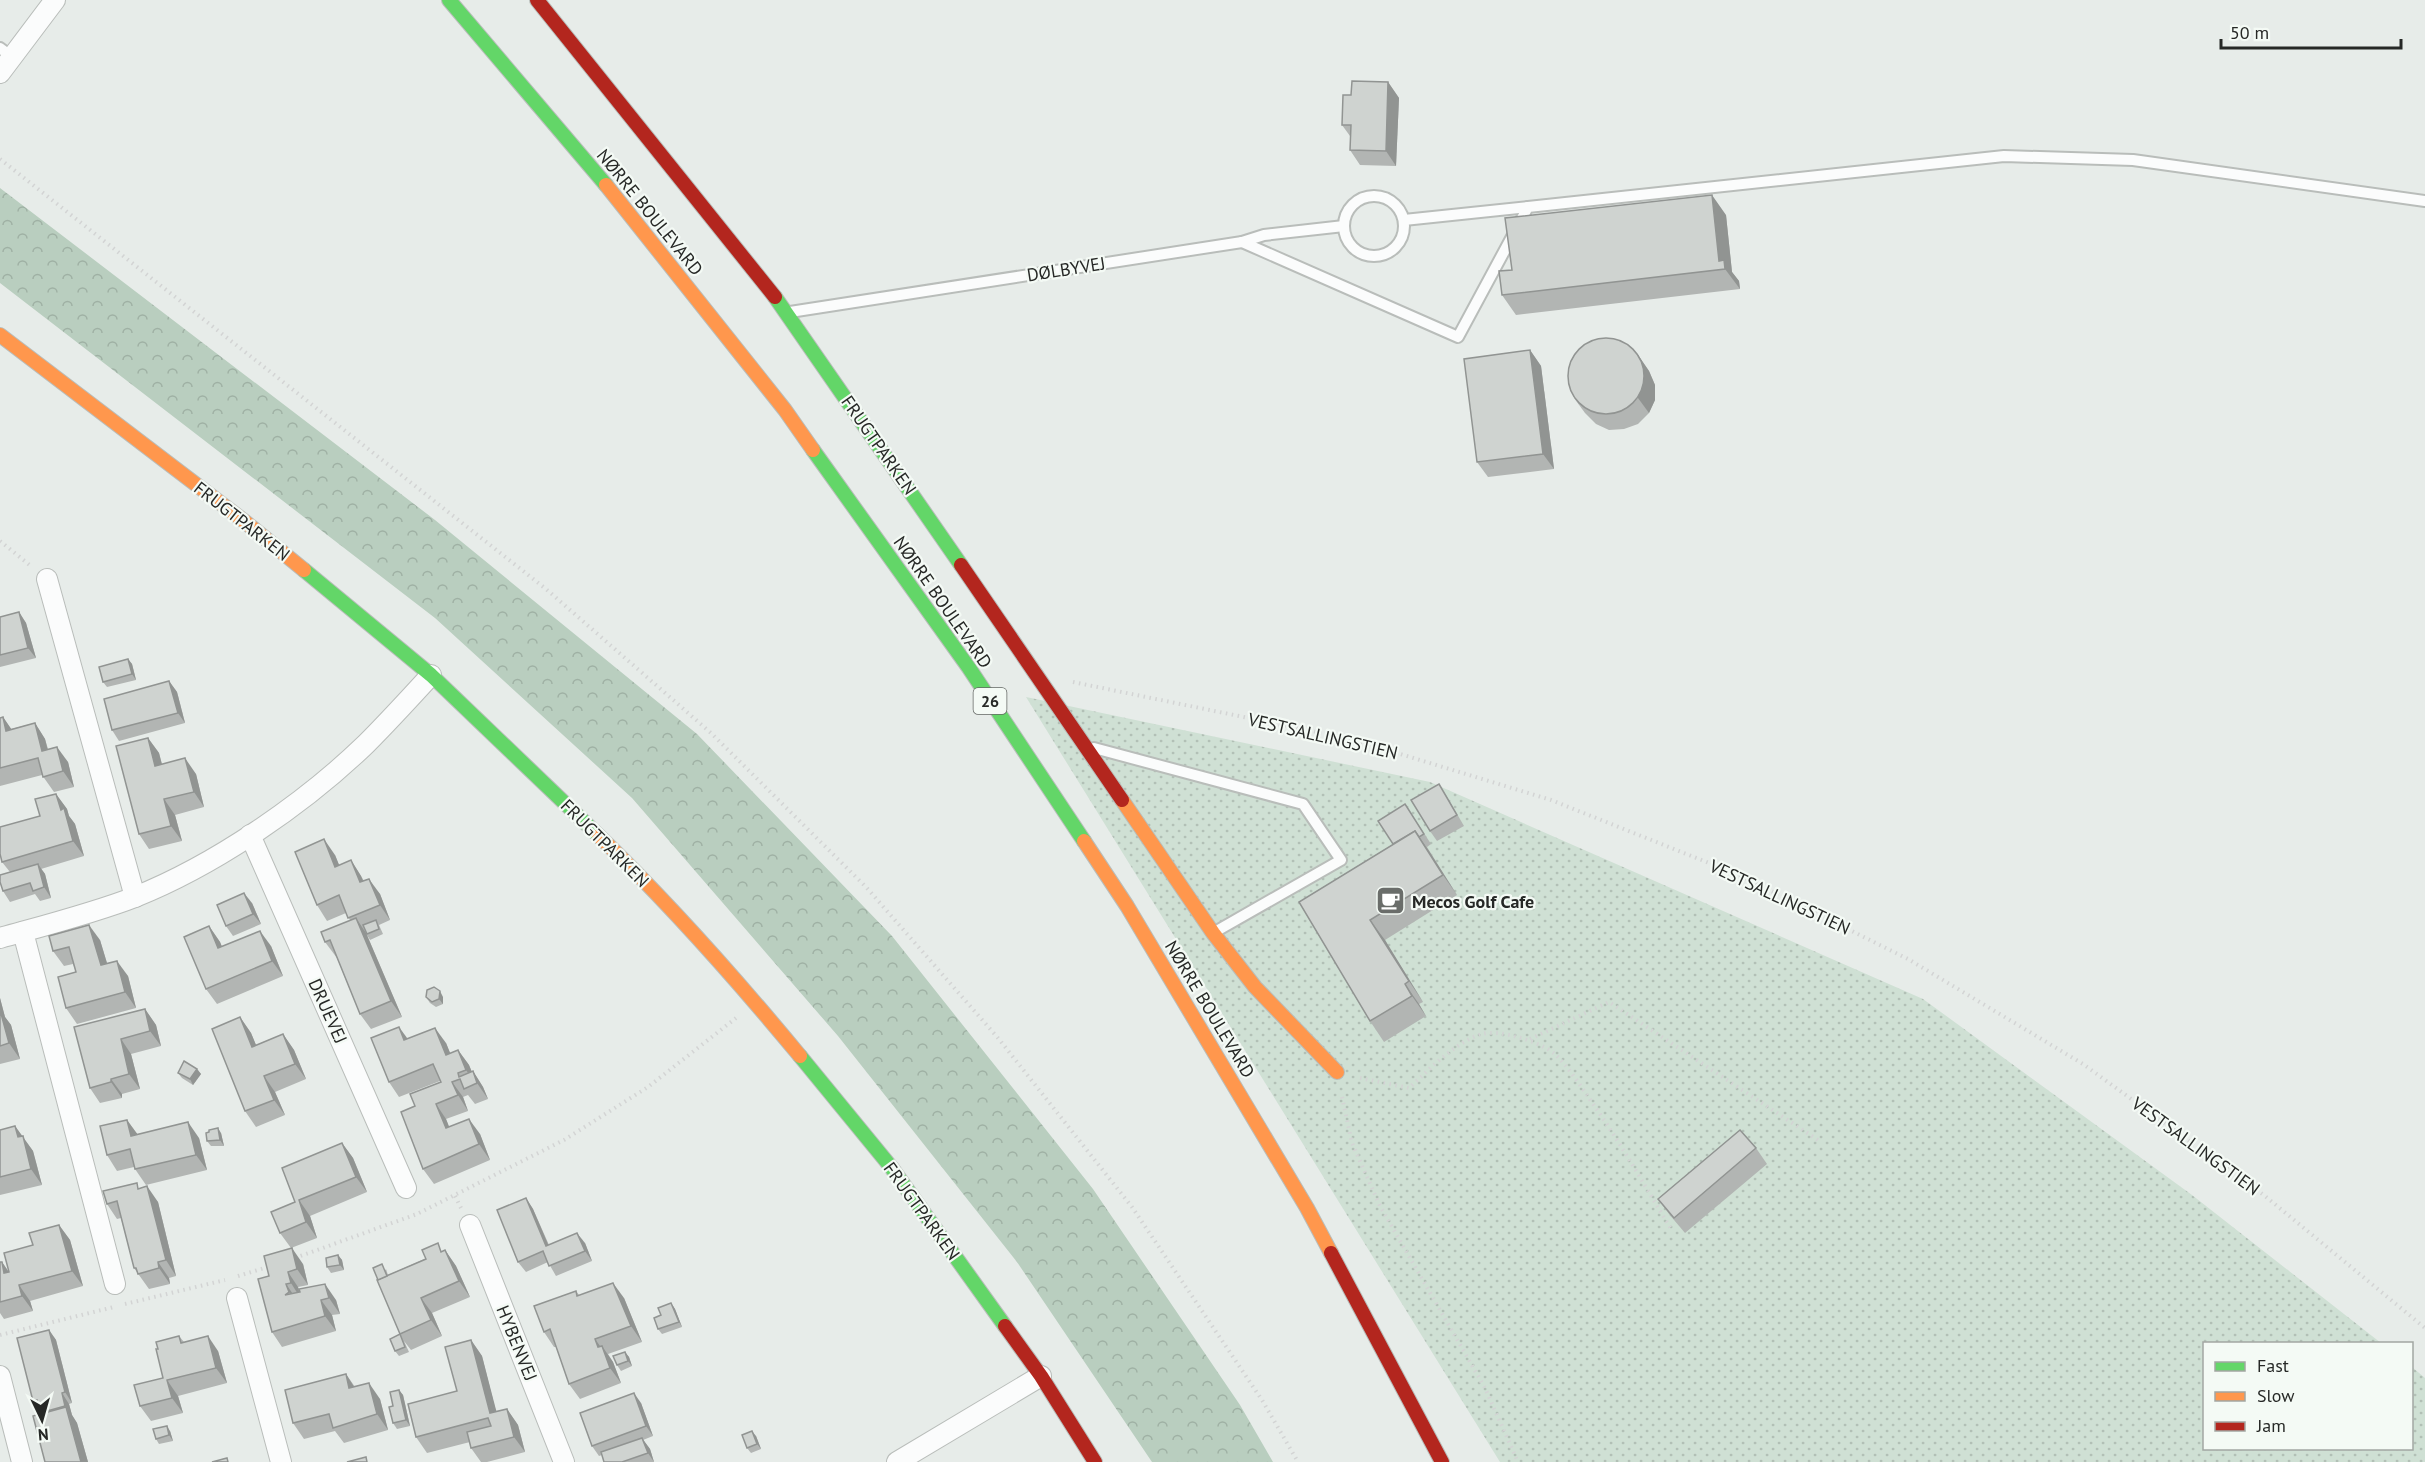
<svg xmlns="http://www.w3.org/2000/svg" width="2425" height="1462" font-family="'PT Sans',sans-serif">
<defs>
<pattern id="grass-dots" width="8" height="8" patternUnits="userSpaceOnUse" patternTransform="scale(1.5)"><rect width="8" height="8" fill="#cfe0d4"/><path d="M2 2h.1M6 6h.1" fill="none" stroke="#b2c0b6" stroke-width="1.8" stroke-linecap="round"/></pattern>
<pattern id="forest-crowns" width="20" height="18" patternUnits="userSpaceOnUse" patternTransform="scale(1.5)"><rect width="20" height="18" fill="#b9cebf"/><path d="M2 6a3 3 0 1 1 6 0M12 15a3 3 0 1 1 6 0" fill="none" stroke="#9fb1a4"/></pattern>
</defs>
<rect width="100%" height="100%" fill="#e7ece9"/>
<path fill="url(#grass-dots)" d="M1026,697L1430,782L1923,999L2192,1195L2381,1343L2204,1344V1448H2412V1367L2425,1378V1462H1500Z"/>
<path fill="url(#forest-crowns)" d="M0,188L435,520L697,734L892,936L1093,1189L1240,1405L1273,1462H1152L1017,1262L838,1036L632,798L435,618L0,283Z"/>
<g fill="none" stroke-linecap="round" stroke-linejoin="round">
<defs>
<g id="lane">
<path d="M0,48L12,57"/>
<circle cx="1374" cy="226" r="30"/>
<path d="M1404,220L1528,207"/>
<path d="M1242,242L1458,337L1528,207L2004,156L2133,160L2425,201"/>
<path d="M790,312L1242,242L1264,235L1344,226"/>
<path d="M1094,748L1303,804L1341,860L1213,933"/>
</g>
<g id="street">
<path d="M0,73L55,0"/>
<path d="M47,579L135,897"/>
<path d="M250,835L406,1188"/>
<path d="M23,932L115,1284"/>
<path d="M0,938C43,926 94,913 135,897C215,865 304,804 366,744C388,722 410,698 431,675"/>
<path d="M470,1225L564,1462"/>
<path d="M237,1298L281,1462"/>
<path d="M0,1376L22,1462"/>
<path d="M897,1462L1041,1376"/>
</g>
<g id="fast">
<path d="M449,0L606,185"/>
<path d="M775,297L961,565"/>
<path d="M813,450L969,668L1084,841"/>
<path d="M304,570L431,675L599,836"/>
<path d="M800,1056L891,1167L1005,1326"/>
</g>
<g id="slow">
<path d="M606,185L785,410L813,450"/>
<path d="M0,335L244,521L304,570"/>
<path d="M1122,800L1213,933L1255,987L1337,1072"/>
<path d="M599,836C671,905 737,980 800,1056"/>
<path d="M1084,841L1127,906L1307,1208L1331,1253"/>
</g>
<g id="jam">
<path d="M537,0L775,297"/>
<path d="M961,565L1122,800"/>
<path d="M1331,1253L1442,1462"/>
<path d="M1005,1326L1041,1376L1095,1462"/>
</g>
</defs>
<use href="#lane" stroke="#b9bdba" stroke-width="14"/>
<use href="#street" stroke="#b9bdba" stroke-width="22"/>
<use href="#fast" stroke="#b9bdba" stroke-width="16"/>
<use href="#slow" stroke="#b9bdba" stroke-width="16"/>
<use href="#jam" stroke="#b9bdba" stroke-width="16"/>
<g stroke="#d3d4d4" stroke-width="4" stroke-dasharray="1.5 4.5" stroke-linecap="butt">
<path d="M0,159L546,589L711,733L866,887L998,1038L1132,1207L1262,1400L1298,1462"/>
<path d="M0,541L32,567"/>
<path d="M1073,682L1351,739L1551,800L1739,875L1908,959L2083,1064L2265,1196L2425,1328"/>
<path d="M1530,1039L1609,1002L1818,1140"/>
<path d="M1360,1078L1409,1088C1428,1071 1456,1041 1482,1034C1499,1029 1541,1042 1555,1054C1569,1068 1580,1085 1591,1101C1620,1142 1645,1186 1671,1229"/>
<path d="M1342,1097L1352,1143L1380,1206L1485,1388L1518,1462"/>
<path d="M455,1196L461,1208"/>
<path d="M295,1258L417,1214L564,1140L648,1087L736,1018"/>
<path d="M238,1276L271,1266"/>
<path d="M125,1304L225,1280"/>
<path d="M0,1335L114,1307"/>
</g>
<use href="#lane" stroke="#fbfcfc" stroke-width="10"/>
<use href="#street" stroke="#fbfcfc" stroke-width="20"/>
<use href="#fast" stroke="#63d668" stroke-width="14"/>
<use href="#slow" stroke="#ff974d" stroke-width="14"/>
<use href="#jam" stroke="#b3261e" stroke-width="14"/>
</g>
<g fill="#b2b5b3">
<path d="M1388,82L1399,98L1396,166L1360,165L1350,150V136L1342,125L1351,95Z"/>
<path d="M1726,215L1732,272L1739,281L1740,289L1516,315L1502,295L1512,270Z"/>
<path d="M1530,350L1541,366L1554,469L1488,477L1477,462Z"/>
<path d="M1638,355L1649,371L1655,385V400L1649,413L1638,424L1624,429L1609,430L1596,424L1585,413L1574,398Z"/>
<path d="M19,612L26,623L36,658L0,667V617Z"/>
<path d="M128,659L132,664L136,680L107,687L103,682Z"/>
<path d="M169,681L177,692L185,723L119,741L112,730Z"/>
<path d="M3,717L11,729L35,723L45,739L48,749L68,762L74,787L54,792L42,775L0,786V718Z"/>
<path d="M148,738L159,753L162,764L196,774L204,807L175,815L182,841L149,849L139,834Z"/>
<path d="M56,794L67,809L69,816L75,824L84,856L41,869L45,874L51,898L40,901L35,894L10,902L3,891L10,872L2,862L40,816Z"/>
<path d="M1446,795L1464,826L1437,841L1430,831Z"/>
<path d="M1405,804L1431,844L1427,847L1457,895L1385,940L1423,1002L1419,1004L1426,1016L1384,1042L1370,1021L1299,902L1393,844Z"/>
<path d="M335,855L339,865L351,860L361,876L364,881L380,894L390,920L379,925L383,934L370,940L367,935L402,1017L371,1029L360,1014L337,958L325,942L350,920L346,913L327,921L317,905Z"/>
<path d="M252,903L261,924L233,936L226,926Z"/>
<path d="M209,926L220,942L222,947L271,946L283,976L217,1004L206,989Z"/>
<path d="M49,936L100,940L107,963L128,976L136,1008L77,1024L66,1008L76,972L73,964L64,966L53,951Z"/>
<path d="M426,997H443V1004L436,1007L430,1003Z"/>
<path d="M0,998L5,1017L11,1025L20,1059L0,1064Z"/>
<path d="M145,1009L156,1025L161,1046L131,1054L140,1089L122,1094V1098L100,1103L90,1088L74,1027Z"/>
<path d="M240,1017L251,1033L256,1045L283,1034L294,1050L306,1079L275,1092L285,1115L256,1127L245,1111Z"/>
<path d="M407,1039L446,1043L450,1053L458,1050L469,1065L472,1072L473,1071L483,1087L488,1099L475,1104L468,1095L463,1097L468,1111L446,1119L449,1127L480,1134L490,1160L434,1184L423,1169L415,1106L441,1082L440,1081L399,1097L389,1082Z"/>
<path d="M197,1069L201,1074L193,1085L182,1078L178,1073Z"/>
<path d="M127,1120L137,1134L199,1138L207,1170L146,1185L135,1169L134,1167L117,1171L107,1155Z"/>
<path d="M15,1126L33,1151L42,1185L0,1195V1130Z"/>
<path d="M221,1133L224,1146H211L207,1141Z"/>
<path d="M342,1143L353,1158L367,1192L310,1216L317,1238L291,1248L280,1233L295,1202Z"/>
<path d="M1756,1148L1767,1164L1685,1233L1669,1214L1658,1199Z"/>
<path d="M141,1188L158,1202L176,1276L169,1278L170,1284L149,1289L134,1268L121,1218L117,1219L107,1204Z"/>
<path d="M526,1198L533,1209L549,1245L585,1243L592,1261L556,1276L548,1262L526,1272L518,1262Z"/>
<path d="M59,1225L70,1240L83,1286L30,1301L33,1311L4,1319L0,1313V1262H2L9,1272L33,1245Z"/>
<path d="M445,1250L456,1266L470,1297L432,1313L442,1336L411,1350L404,1341L409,1352L399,1356L395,1351L400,1334L378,1280L386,1269L388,1275Z"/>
<path d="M338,1255L342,1260L344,1270L331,1273L327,1267Z"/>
<path d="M303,1264L308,1285L298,1287L300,1292L336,1300L340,1314L332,1315L336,1331L282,1347L272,1332L269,1276Z"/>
<path d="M576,1291L579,1295L624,1298L642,1342L608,1354L613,1362L621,1383L580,1399L569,1384L556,1347H554L544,1332Z"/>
<path d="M671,1303L675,1309L682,1327L662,1334L658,1329L661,1315Z"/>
<path d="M49,1330L56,1340L72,1403L69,1404L72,1415L77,1423L88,1462H45L41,1414L39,1409L33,1401Z"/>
<path d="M179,1336L184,1342L218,1351L227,1383L178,1396L183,1413L151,1421L140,1406L163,1378Z"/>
<path d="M471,1340L482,1356L496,1412L507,1409L518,1425L525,1452L487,1462H481L471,1448L470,1442L427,1453L416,1437L457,1391Z"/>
<path d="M625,1352L629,1357L632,1366L621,1371L617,1365Z"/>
<path d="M346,1374L355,1387L380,1399L388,1430L344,1443L335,1431L304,1439L293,1423Z"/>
<path d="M399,1390L403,1395L410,1426L397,1429L393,1423V1406Z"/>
<path d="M641,1403L653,1436L643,1440L650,1449L654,1462H604L602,1455L599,1456L592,1446Z"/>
<path d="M170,1431L173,1441L159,1444L156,1439Z"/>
<path d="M756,1436L761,1449L751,1453L747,1448Z"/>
</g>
<g fill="#919492">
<path d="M1388,82L1399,98L1396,166L1386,151Z"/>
<path d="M1712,195L1726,215L1732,272L1739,281L1740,289L1719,261Z"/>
<path d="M1530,350L1541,366L1554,469L1543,454Z"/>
<path d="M1638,355L1649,371L1655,385V400L1649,413L1638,398Z"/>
<path d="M19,612L26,623L36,658L28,648Z"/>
<path d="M128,659L132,664L136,680L132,674Z"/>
<path d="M169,681L177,692L185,723L178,713Z"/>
<path d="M3,717L14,733L6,731Z"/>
<path d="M35,723L45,739L52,767L42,751Z"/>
<path d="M148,738L159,753L166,781L155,766Z"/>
<path d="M57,747L68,762L74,787L63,771Z"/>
<path d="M185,758L196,774L204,807L194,792Z"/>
<path d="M56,794L67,809L69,816L75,824L84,856L73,841L61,810Z"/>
<path d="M164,799L175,815L182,841L171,826Z"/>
<path d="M1415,831L1429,851L1457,895L1443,875Z"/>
<path d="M324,839L335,855L346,882L335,867Z"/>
<path d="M351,860L361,876L370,898L360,882Z"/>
<path d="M38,864L45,874L51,898L44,887Z"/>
<path d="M369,879L380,894L390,920L380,905Z"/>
<path d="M244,893L252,903L261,924L253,914Z"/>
<path d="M356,918L366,933L402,1017L391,1001Z"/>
<path d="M1370,920L1385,940L1423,1002L1409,981Z"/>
<path d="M89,925L100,940L112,980L101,965Z"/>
<path d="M209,926L220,942L229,964L218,948Z"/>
<path d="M260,931L271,946L283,976L272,961Z"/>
<path d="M117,961L128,976L136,1008L125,992Z"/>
<path d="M1405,984L1419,1004L1426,1016L1412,996Z"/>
<path d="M440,991L443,997V1004L439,999Z"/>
<path d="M0,998L5,1017L11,1025L20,1059L9,1043L0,1015Z"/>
<path d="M145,1009L156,1025L161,1046L150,1031Z"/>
<path d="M240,1017L251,1033L263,1062L252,1047Z"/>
<path d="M399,1027L410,1042L404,1040Z"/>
<path d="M435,1028L446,1043L457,1070L446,1055Z"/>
<path d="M283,1034L294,1050L306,1079L295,1064Z"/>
<path d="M121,1039L131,1054L140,1089L129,1074Z"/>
<path d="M458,1050L469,1065L477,1085L466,1070Z"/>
<path d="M197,1069L201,1074L193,1085L190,1079Z"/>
<path d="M473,1071L483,1087L488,1099L477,1083Z"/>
<path d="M264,1076L275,1092L285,1115L274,1100Z"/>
<path d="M111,1079L122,1094V1098L111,1082Z"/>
<path d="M452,1082L463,1097L468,1111L458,1095Z"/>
<path d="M436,1104L446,1119L456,1144L446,1128Z"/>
<path d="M469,1119L480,1134L490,1160L479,1144Z"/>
<path d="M127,1120L138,1135L131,1136Z"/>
<path d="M188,1122L199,1138L207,1170L196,1155Z"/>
<path d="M15,1126L33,1151L42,1185L31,1169L18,1137Z"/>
<path d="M218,1128L221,1133L224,1146L220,1140Z"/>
<path d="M342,1143L353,1158L367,1192L356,1177Z"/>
<path d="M147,1186L158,1202L176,1276L166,1260Z"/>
<path d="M526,1198L533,1209L553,1256L546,1246Z"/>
<path d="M299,1200L310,1216L317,1238L306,1222Z"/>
<path d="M59,1225L70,1240L83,1286L72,1271Z"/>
<path d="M577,1233L585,1243L592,1261L585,1251Z"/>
<path d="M292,1248L303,1264L308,1285L297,1269Z"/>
<path d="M445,1250L456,1266L470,1297L459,1281Z"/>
<path d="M338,1255L342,1260L344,1270L340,1265Z"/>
<path d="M2,1262L12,1277L4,1273Z"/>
<path d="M158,1262L169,1278L170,1284L159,1268Z"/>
<path d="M288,1272L298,1287L301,1299L291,1283Z"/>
<path d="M613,1283L624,1298L642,1342L631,1326Z"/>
<path d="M286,1284L297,1300L300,1308L289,1292Z"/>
<path d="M325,1284L336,1300L340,1314L329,1298Z"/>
<path d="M19,1285L30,1301L33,1311L22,1296Z"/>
<path d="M421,1298L432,1313L442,1336L431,1320Z"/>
<path d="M321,1300L332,1315L336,1331L325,1316Z"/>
<path d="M671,1303L675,1309L682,1327L679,1322Z"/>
<path d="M49,1330L56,1340L72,1403L65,1392Z"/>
<path d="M208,1336L218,1351L227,1383L216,1368Z"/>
<path d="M595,1339L605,1353L602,1346L613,1362L621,1383L610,1368L598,1347Z"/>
<path d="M471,1340L482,1356L501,1429L490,1413Z"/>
<path d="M625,1352L629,1357L632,1366L628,1361Z"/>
<path d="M346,1374L356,1390L349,1388Z"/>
<path d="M167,1380L178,1396L183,1413L172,1398Z"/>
<path d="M369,1383L380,1399L388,1430L377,1414Z"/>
<path d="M399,1390L403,1395L410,1426L406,1420Z"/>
<path d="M62,1393L69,1404L72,1415L77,1423L88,1462H81L67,1409L65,1406Z"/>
<path d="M634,1393L641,1403L653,1436L646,1426Z"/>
<path d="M507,1409L518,1425L525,1452L514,1437Z"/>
<path d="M167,1426L170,1431L173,1441L169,1435Z"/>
<path d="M752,1431L756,1436L761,1449L757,1444Z"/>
<path d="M642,1438L650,1449L654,1462L648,1453Z"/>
</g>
<g fill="#cfd3d0" stroke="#919492" stroke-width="1.5">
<path d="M1352,81L1388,82L1386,151L1350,150L1351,125H1342L1343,95H1351Z"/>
<path d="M1712,195L1719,261L1724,260L1725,269L1502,295L1499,271L1512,270L1505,218Z"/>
<circle cx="1606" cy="376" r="38"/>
<path d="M1530,350L1543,454L1477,462L1464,359Z"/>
<path d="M19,612L28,648L0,655V617Z"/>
<path d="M128,659L132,674L103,682L99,667Z"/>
<path d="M169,681L178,713L112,730L104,699Z"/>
<path d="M3,717L6,731L35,723L42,751L57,747L63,771L43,777L38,758L0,768V718Z"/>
<path d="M148,738L155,766L185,758L194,792L164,799L171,826L139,834L116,746Z"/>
<path d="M1439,784L1457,815L1430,831L1411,800Z"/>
<path d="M56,794L61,810L64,808L73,841L2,862L0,854V827L40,816L35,799Z"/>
<path d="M1405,804L1424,834L1419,837L1415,831L1393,844L1378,821Z"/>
<path d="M1415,831L1443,875L1370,920L1409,981L1405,984L1412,996L1370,1021L1299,902Z"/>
<path d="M324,839L335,867L351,860L360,882L369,879L380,905L348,918L339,895L317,905L295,852Z"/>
<path d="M38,864L44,887L33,891L30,883L3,891L0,882V875Z"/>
<path d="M244,893L253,914L226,926L217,905Z"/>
<path d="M356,918L391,1001L360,1014L330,940L325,942L321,932Z"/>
<path d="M376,920L379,929L367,934L363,925Z"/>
<path d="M89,925L101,965L117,961L125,992L66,1008L58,977L76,972L69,947L53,951L49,936Z"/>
<path d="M209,926L218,948L260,931L272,961L206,989L184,937Z"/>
<path d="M434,987L440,991L439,999L432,1002L426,997L427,990Z"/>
<path d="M145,1009L150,1031L121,1039L129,1074L111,1079V1082L90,1088L74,1027Z"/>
<path d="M0,1010L9,1043L0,1046Z"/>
<path d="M240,1017L252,1047L283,1034L295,1064L264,1076L274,1100L245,1111L212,1029Z"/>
<path d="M399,1027L404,1040L435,1028L446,1055L458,1050L466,1070L458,1073L459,1077L473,1071L477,1083L464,1089L460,1079L452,1082L458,1095L436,1104L446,1128L469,1119L479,1144L423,1169L401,1112L415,1106L410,1094L441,1082L433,1064L389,1082L371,1038Z"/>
<path d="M184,1061L197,1069L190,1079L178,1073Z"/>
<path d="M127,1120L131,1136L188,1122L196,1155L135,1169L130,1149L107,1155L100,1126Z"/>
<path d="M15,1126L18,1137L23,1136L31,1169L0,1177V1130Z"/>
<path d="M218,1128L220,1140L207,1141L206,1133L209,1132V1130Z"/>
<path d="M1740,1130L1756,1148L1674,1218L1658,1199Z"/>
<path d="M342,1143L356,1177L299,1200L306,1222L280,1233L271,1212L295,1202L282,1168Z"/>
<path d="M137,1183L138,1189L147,1186L166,1260L158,1262L159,1268L138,1274L136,1268H134L117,1201L107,1204L103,1191Z"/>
<path d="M526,1198L546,1246L577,1233L585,1251L549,1266L543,1251L518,1262L497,1210Z"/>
<path d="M59,1225L72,1271L19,1285L22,1296L0,1302V1262H2L4,1273L9,1272L4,1253L33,1245L29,1233Z"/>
<path d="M438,1243L441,1252L445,1250L459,1281L421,1298L431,1320L400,1334L377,1280L426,1259L422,1250Z"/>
<path d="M292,1248L297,1269L288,1272L291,1283L286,1284L289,1292L285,1295L300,1292L299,1289L325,1284L329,1298L321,1300L325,1316L272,1332L258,1279L269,1276L264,1256Z"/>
<path d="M338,1255L340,1265L327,1267L326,1258Z"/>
<path d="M382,1264L387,1276L378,1280L373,1268Z"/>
<path d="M613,1283L631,1326L595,1339L598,1347L602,1346L610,1368L569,1384L550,1329L544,1332L534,1306L576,1291L577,1296Z"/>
<path d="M671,1303L679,1322L658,1329L654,1318L661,1315L658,1308Z"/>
<path d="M49,1330L65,1392L62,1393L65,1406L40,1413L37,1400L33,1401L17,1338Z"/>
<path d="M400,1334L405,1347L395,1351L390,1339Z"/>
<path d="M179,1336L181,1343L208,1336L216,1368L167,1380L172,1398L140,1406L134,1385L163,1378L156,1349H158L156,1342Z"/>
<path d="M471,1340L490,1413L507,1409L514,1437L471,1448L467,1432L491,1426L488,1418L416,1437L408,1404L457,1391L445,1347Z"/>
<path d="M625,1352L628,1361L617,1365L613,1356Z"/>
<path d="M346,1374L349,1388L369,1383L377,1414L333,1428L329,1414L293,1423L285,1390Z"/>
<path d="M399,1390L406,1420L393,1423L389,1407L393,1406L390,1392Z"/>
<path d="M634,1393L646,1426L592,1446L580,1413Z"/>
<path d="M66,1407L81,1462H45L33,1416Z"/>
<path d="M167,1426L169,1435L156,1439L153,1429Z"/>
<path d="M752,1431L757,1444L747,1448L742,1435Z"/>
<path d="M642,1438L648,1453L622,1462H604L601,1452Z"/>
<path d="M366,1457L367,1462H347Z"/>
<path d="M227,1458L228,1462H212Z"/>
</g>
<defs>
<symbol id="cafe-square" viewBox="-11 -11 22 22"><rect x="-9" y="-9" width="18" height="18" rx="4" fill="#6a6d6a" stroke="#f4faf5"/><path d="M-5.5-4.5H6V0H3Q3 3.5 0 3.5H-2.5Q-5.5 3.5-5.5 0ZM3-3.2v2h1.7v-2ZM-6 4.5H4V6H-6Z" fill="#fff"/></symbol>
</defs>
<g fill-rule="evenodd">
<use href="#cafe-square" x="1374" y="884" width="33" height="33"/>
</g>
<g text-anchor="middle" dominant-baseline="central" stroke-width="4.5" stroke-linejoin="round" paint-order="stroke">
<rect fill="#f4faf5" stroke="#646764" stroke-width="1.5" x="973.5" y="688" width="33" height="26" rx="4.5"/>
<g font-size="16" font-weight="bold" fill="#262826">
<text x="990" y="701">26</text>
</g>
<g font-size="18" fill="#262826" stroke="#f4faf5">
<text transform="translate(650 212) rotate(51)">NØRRE BOULEVARD</text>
<text transform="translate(1066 269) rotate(-9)">DØLBYVEJ</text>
<text transform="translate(879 445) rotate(55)">FRUGTPARKEN</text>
<text transform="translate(242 521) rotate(38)">FRUGTPARKEN</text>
<text transform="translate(943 602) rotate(55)">NØRRE BOULEVARD</text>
<text transform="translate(1323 736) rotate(13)">VESTSALLINGSTIEN</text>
<text transform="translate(605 843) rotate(45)">FRUGTPARKEN</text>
<text transform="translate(1780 897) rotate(25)">VESTSALLINGSTIEN</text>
<text transform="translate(1210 1009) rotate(59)">NØRRE BOULEVARD</text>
<text transform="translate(328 1011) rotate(66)">DRUEVEJ</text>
<text transform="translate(2196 1146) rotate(36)">VESTSALLINGSTIEN</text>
<text transform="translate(922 1211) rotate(54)">FRUGTPARKEN</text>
<text transform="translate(517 1343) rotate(68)">HYBENVEJ</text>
</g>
<g font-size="18" font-weight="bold" fill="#262826" stroke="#f4faf5" text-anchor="start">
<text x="1412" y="901">Mecos Golf Cafe</text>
</g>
</g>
<rect x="2203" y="1342" width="210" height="108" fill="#f4faf5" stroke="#a2a6a2" stroke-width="1.5"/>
<rect x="2215" y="1362" width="30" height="9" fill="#63d668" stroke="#a2a6a2" stroke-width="1.5"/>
<text x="2257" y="1372" font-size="18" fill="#262826">Fast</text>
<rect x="2215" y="1392" width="30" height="9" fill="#ff974d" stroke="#a2a6a2" stroke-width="1.5"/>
<text x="2257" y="1402" font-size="18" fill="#262826">Slow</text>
<rect x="2215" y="1422" width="30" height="9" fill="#b3261e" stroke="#a2a6a2" stroke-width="1.5"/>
<text x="2257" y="1432" font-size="18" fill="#262826">Jam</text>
<g transform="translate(42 1420) rotate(175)" stroke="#f4faf5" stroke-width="4.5" paint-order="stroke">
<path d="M0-4.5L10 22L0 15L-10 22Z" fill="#262826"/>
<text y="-9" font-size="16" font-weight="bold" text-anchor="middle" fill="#262826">N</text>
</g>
<path d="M2221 39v9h180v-9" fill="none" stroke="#262826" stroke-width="3"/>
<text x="2230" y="39" font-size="18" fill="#262826" stroke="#f4faf5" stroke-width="4.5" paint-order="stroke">50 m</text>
</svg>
